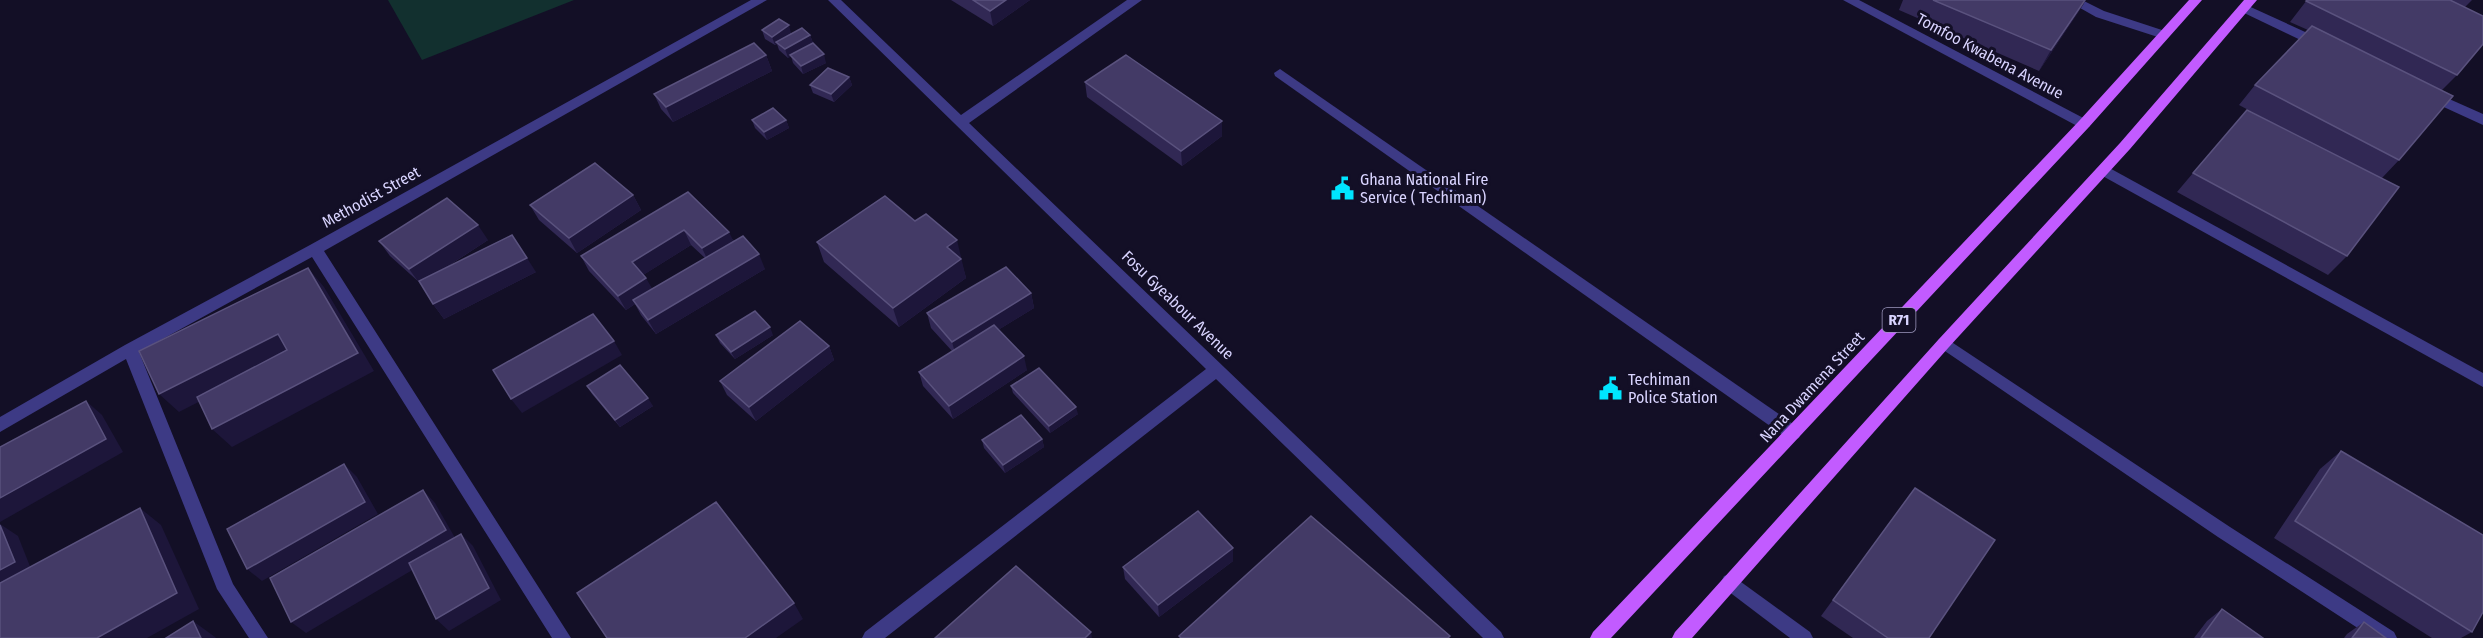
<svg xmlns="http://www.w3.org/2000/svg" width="2483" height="638" font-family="'Fira Sans Condensed',sans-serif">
<rect width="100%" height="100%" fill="#130f26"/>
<path fill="#12302f" d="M388,0H574L422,60Z"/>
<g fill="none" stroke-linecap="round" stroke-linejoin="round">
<g fill="#3d3a85" fill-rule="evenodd">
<path d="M751,0H767L324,251L571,638H552L312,257L139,352L233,584L268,638H249L217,589L126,359L0,432V417L125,345L310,245Z"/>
<path d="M828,0H841L961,115L1127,0H1142L969,123L1501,632L1504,638H1483L1216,379L885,638H862L865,632L1206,369Z"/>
<path d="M1843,0H1859L2089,121L2091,124L2089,127H2079Z"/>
<path d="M2066,0H2082L2104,11L2168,32L2170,35L2164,39L2096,17Z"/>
<path d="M2244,4L2325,41L2326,44L2320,48L2315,47L2240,11L2238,8Z"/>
<path d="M1280,69L1799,428L1801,433L1799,438L1793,440L1787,438L1275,76L1274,73Z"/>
<path d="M2429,90L2483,114V125L2424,98L2422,95L2424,92Z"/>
<path d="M2104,165L2483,373V387L2099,174L2097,170Z"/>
<path d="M1944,337L2230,527L2394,632L2397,638H2373L2218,537L1939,347L1936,343L1939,339Z"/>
<path d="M1730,574L1810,632L1813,638H1790L1724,588L1721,582L1724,576Z"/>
</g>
<g fill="#c25bff" fill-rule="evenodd">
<path d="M2189,0H2202L2089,127L1611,638H1590L1593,632L2079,121Z"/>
<path d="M2244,0H2257L2130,149L1949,347L1692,638H1672L1675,632L1939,339L2120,143Z"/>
</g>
</g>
<g fill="#312854" fill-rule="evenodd">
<path d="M951,0H1030L993,26Z"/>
<path d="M1903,0H2086L2039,71L1899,10Z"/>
<path d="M2307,0H2472L2465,7L2457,75L2442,90L2399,160L2382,178L2347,256L2328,275L2177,192L2193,173L2271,122L2239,105L2255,85L2308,30L2290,22Z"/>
<path d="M762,30L810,35L813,43L826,63L803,74L793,63L791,56L788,58L779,50L777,44L775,45L765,39Z"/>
<path d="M766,55L772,71L673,122L661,109L654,94Z"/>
<path d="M849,77L852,85L834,102L813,93L810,85Z"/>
<path d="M1085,82L1222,121V136L1182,166L1087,97Z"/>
<path d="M752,120H786L789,128L767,140L755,128Z"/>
<path d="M688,192L734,241L765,269L656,334L641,315L635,304L626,310L589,271L581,256ZM691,245L705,258L652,289L643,275Z"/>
<path d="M633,195L641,210L577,253L539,220L530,205Z"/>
<path d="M488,240L439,272H536L444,319L433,304L420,283L390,256L379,241Z"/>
<path d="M817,242L962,259L961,260L966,278L899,327L824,262Z"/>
<path d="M1031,293L1034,308L998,330L1027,370L953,419L923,386L919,372L952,351L931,328L927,313Z"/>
<path d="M716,335H773L735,359L720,343Z"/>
<path d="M829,346L834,360L756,421L727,395L720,381Z"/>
<path d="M587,386L653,406L620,427L592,394Z"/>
<path d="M1011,386L1078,414L1050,433L1013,393Z"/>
<path d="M1042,439L1044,447L1005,473L984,448L982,440Z"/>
<path d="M2341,451L2472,632L2461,638H2432L2274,538L2320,469Z"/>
<path d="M1915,488L1929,638H1853L1821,616Z"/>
<path d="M1233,561L1159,617L1125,579L1123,567Z"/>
<path d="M2222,609L2263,638H2194L2207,621Z"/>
<path d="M2364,622L2386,638H2344L2347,634Z"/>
</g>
<g fill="#1d163a">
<path d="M1006,0H1030L993,26L990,11Z"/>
<path d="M2086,0L2078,13L2039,71L2051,50Z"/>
<path d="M789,25L791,33L775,45L772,37Z"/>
<path d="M810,35L813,43L788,58L785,49Z"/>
<path d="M824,54L826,63L803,74L801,66Z"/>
<path d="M766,55L772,71L673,122L666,107Z"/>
<path d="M849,77L852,85L834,102L831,94Z"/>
<path d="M786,120L789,128L767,140L764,132Z"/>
<path d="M1222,121V136L1182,166L1181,151Z"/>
<path d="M633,195L641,210L577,253L569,238Z"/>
<path d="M478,225L488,240L420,284L409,269Z"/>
<path d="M684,230L691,245L640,277L632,262Z"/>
<path d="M729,232L736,246L709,263L702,248Z"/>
<path d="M957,240L966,278L899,327L893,308L947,247Z"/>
<path d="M759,254L765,269L656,334L648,320Z"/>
<path d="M527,258L536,272L444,319L433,304Z"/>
<path d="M308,268L324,287L374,371L232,447L212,429L358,353Z"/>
<path d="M646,278L654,292L633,300L635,304L626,310L618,296Z"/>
<path d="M1031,293L1034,308L956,356L952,342Z"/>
<path d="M770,327L773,335L735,359L731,352Z"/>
<path d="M278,334L296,352L179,412L159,394Z"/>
<path d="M614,341L622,355L522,413L511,399Z"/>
<path d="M829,346L834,360L756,421L749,407Z"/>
<path d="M1024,356L1027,370L953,419L949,406Z"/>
<path d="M648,398L653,406L620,427L615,420Z"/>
<path d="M86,401L102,415L123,452L0,522V498Z"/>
<path d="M1076,407L1078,414L1050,433L1049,426Z"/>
<path d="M1042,439L1044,447L1005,473L1003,465Z"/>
<path d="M344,464L357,477L378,514L262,581L247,569Z"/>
<path d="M423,490L435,503L458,543L306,633L291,622Z"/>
<path d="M140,508L161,525L199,609L147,638H97Z"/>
<path d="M0,524L18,536L33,574L0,592Z"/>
<path d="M461,534L473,546L501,600L449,631L436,619Z"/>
<path d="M1233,548V561L1159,617L1158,605Z"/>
<path d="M794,603L803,619L776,638H745Z"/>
<path d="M193,621L215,637L216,638H201Z"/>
<path d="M1091,632L1092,638H1085Z"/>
</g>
<g fill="#433a66" stroke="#5a527e" stroke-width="1.5">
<path d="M973,0H1006L990,11Z"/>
<path d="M1933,0H2085L2051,50Z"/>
<path d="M2307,0H2450L2483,16V44L2457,75L2306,1Z"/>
<path d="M779,19L789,25L772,37L762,30Z"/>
<path d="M2312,26L2453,96L2399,160L2255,85Z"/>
<path d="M802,28L810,35L785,49L776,42Z"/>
<path d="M754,43L766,55L666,107L654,94Z"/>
<path d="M813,43L824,54L801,66L790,55Z"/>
<path d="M1126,55L1222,121L1181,151L1085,82Z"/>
<path d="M828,68L849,77L831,94L810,85Z"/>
<path d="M773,108L786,120L764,132L752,120Z"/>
<path d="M2247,110L2399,187L2347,256L2193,173Z"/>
<path d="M595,163L633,195L569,238L530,205Z"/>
<path d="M688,192L729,232L702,248L684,230L632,262L646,278L618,296L581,256Z"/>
<path d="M885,196L915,221L926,214L957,240L947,247L961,259L893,308L817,242Z"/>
<path d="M447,198L478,225L409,269L379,241Z"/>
<path d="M512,235L527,258L433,304L419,281Z"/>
<path d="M743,236L759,254L648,320L633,300Z"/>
<path d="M1006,267L1031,293L952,342L927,313Z"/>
<path d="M308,268L358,353L212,429L197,397L287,350L278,334L159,394L139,351Z"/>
<path d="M755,311L770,327L731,352L716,335Z"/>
<path d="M593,314L614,341L511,399L493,370Z"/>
<path d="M800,321L829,346L749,407L720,381Z"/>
<path d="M994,325L1024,356L949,406L919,372Z"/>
<path d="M620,365L648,398L615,420L587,386Z"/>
<path d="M1039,368L1076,407L1049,426L1011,386Z"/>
<path d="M86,401L106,439L0,498V447Z"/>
<path d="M1021,415L1042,439L1003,465L982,440Z"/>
<path d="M2341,451L2483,535V612L2472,632L2295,521Z"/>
<path d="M344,464L365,502L247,569L227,529Z"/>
<path d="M1915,488L1995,540L1929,638H1888L1833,600Z"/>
<path d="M423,490L446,530L291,622L270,578Z"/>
<path d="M716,502L794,603L745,638H607L577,593Z"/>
<path d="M140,508L177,593L97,638H0V583Z"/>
<path d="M1198,511L1233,548L1158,605L1123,567Z"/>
<path d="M1311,516L1450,636L1448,638H1181L1179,636Z"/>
<path d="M0,525L15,562L0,570Z"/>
<path d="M461,534L489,588L436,619L409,563Z"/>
<path d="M1016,566L1091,632L1085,638H935Z"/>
<path d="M2222,609L2263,638H2201Z"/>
<path d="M193,621L201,638H166Z"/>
<path d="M2364,622L2386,638H2352Z"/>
</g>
<defs>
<symbol id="civic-bare" viewBox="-9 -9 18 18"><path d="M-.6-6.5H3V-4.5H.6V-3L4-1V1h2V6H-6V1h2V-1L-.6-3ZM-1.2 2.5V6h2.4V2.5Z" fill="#00e5ff" stroke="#130f26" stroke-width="2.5" paint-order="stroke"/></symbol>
</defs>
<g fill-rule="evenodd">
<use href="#civic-bare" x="1326" y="172" width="33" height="33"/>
<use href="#civic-bare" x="1594" y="372" width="33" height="33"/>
</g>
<g text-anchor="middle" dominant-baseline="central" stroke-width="6" stroke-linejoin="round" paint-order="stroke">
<rect fill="#130f26" stroke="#9e99be" stroke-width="1.5" x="1882.5" y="308" width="33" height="24" rx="4.5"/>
<g font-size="15" font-weight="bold" fill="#d9d4ff">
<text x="1899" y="320">R71</text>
</g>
<g font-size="16" fill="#d9d4ff" stroke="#130f26">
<text transform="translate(1990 56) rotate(28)">Tomfoo Kwabena Avenue</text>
<text transform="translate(371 197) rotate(-29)">Methodist Street</text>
<text transform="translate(1178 305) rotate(44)">Fosu Gyeabour Avenue</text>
<text transform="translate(1812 387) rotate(-47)">Nana Dwamena Street</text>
</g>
<g font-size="16" fill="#d9d4ff" stroke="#130f26" text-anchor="start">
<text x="1360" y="179">Ghana National Fire<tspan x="1360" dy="18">Service ( Techiman)</tspan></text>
<text x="1628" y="379">Techiman<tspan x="1628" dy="18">Police Station</tspan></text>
</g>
</g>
</svg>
